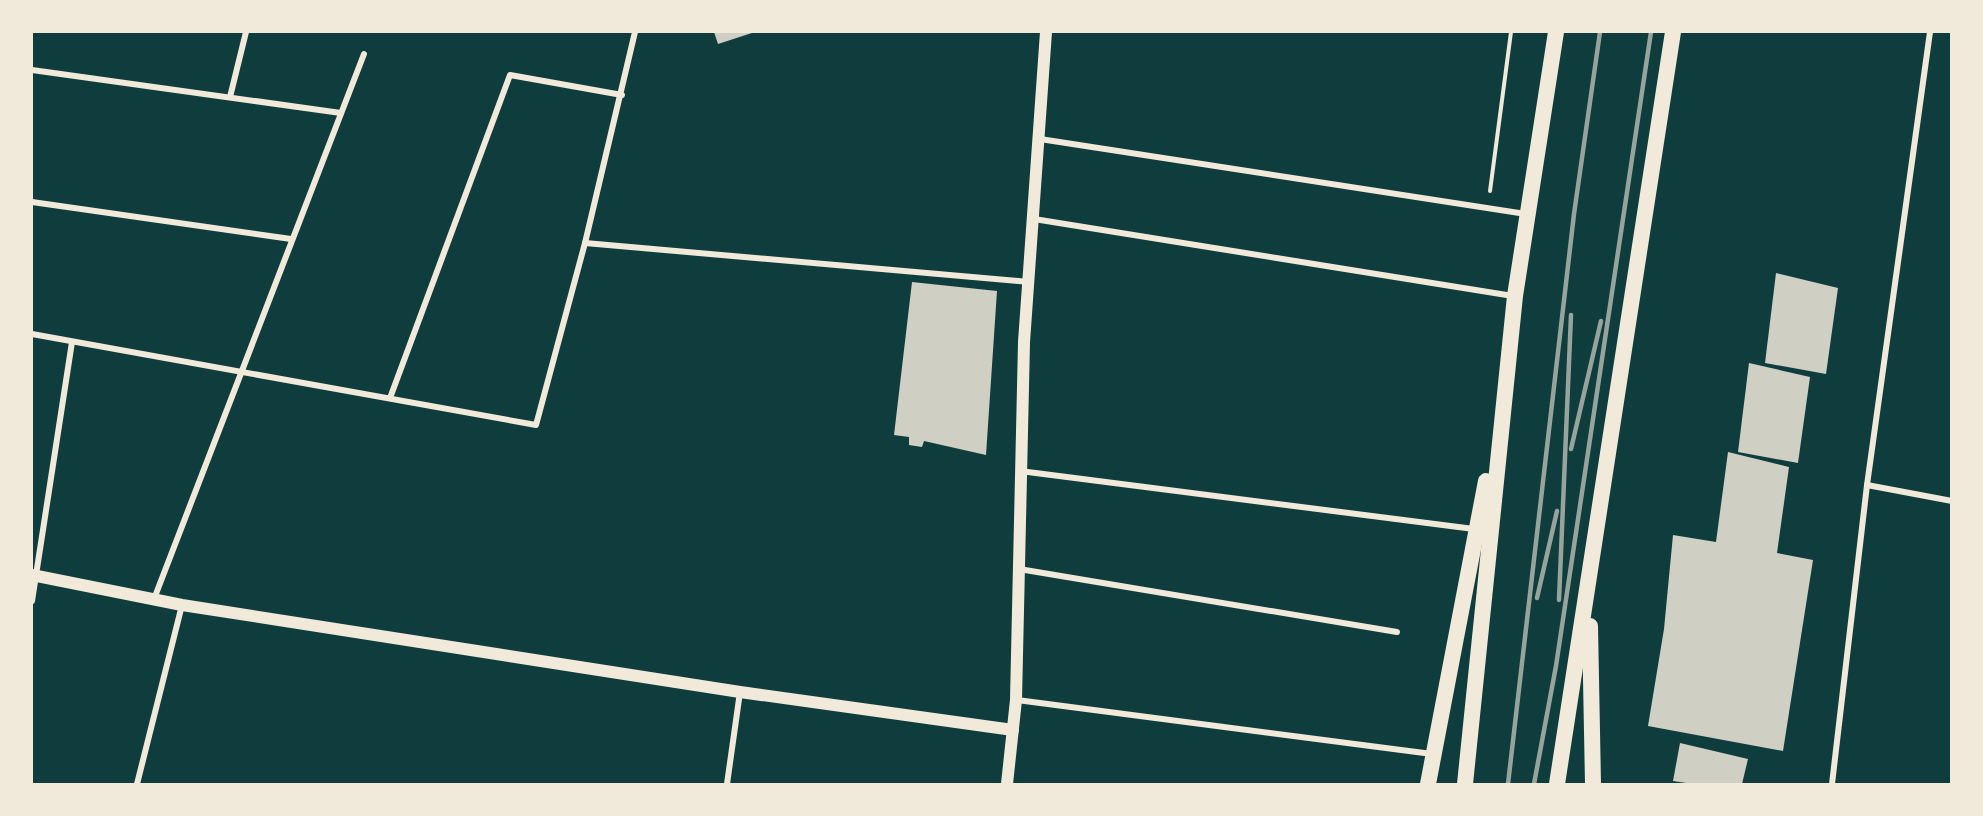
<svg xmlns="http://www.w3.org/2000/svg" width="1983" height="816" font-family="Jost,sans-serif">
<rect width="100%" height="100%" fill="#0f3d3e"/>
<g fill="#cfcfc3">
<path d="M714,32H755L718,44Z"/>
<path d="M1776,273L1838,288L1826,374L1765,363Z"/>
<path d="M912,282L997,291L986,455L924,441L922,447L909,445V437L894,435Z"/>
<path d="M1749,363L1810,377L1798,463L1738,452Z"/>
<path d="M1728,452L1789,467L1777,553L1813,560L1783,751L1648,726L1664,629L1673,535L1716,542Z"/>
<path d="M1680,743L1748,759L1742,784H1693L1673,781Z"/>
</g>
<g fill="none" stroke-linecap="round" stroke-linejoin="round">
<path stroke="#f1e9da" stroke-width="4" d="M1490,191L1511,32"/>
<g stroke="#f1e9da" stroke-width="6">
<path d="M32,70L341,113"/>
<path d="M230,97L246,32"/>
<path d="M1040,139L1526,214"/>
<path d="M32,202L291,239"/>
<path d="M1034,219L1513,296"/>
<path d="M585,243L1029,282"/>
<path d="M32,334L536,425L585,243L635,32"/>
<path d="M390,398L510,75L622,95"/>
<path d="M1020,471L1474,529"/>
<path d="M1867,485L1952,501"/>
<path d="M1019,569L1397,632"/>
<path d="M154,599L364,54"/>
<path d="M32,601L72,342"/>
<path d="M1017,700L1432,754"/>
<path d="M137,784L182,605"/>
<path d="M727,784L740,692"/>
<path d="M1832,784L1867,485L1930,32"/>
</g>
<g stroke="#f1e9da" stroke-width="12">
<path d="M32,575L182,605L740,692L1013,730"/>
<path d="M1007,784L1016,700L1024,342L1046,32"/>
</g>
<g stroke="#f1e9da" stroke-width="16">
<path d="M1590,626L1593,784"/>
<path d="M1428,784L1486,481"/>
<path d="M1465,784L1515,296L1556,32"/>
<path d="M1557,784L1673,32"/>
</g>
<g stroke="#97a49c" stroke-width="4.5">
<path d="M1571,449L1601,321"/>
<path d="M1537,598L1557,511"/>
<path d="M1559,600L1571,315"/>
<path d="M1508,784L1574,214L1600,32"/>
<path d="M1534,784L1556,666L1651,32"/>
</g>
</g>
<rect width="1983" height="816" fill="none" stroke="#f1e9da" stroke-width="66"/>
</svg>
